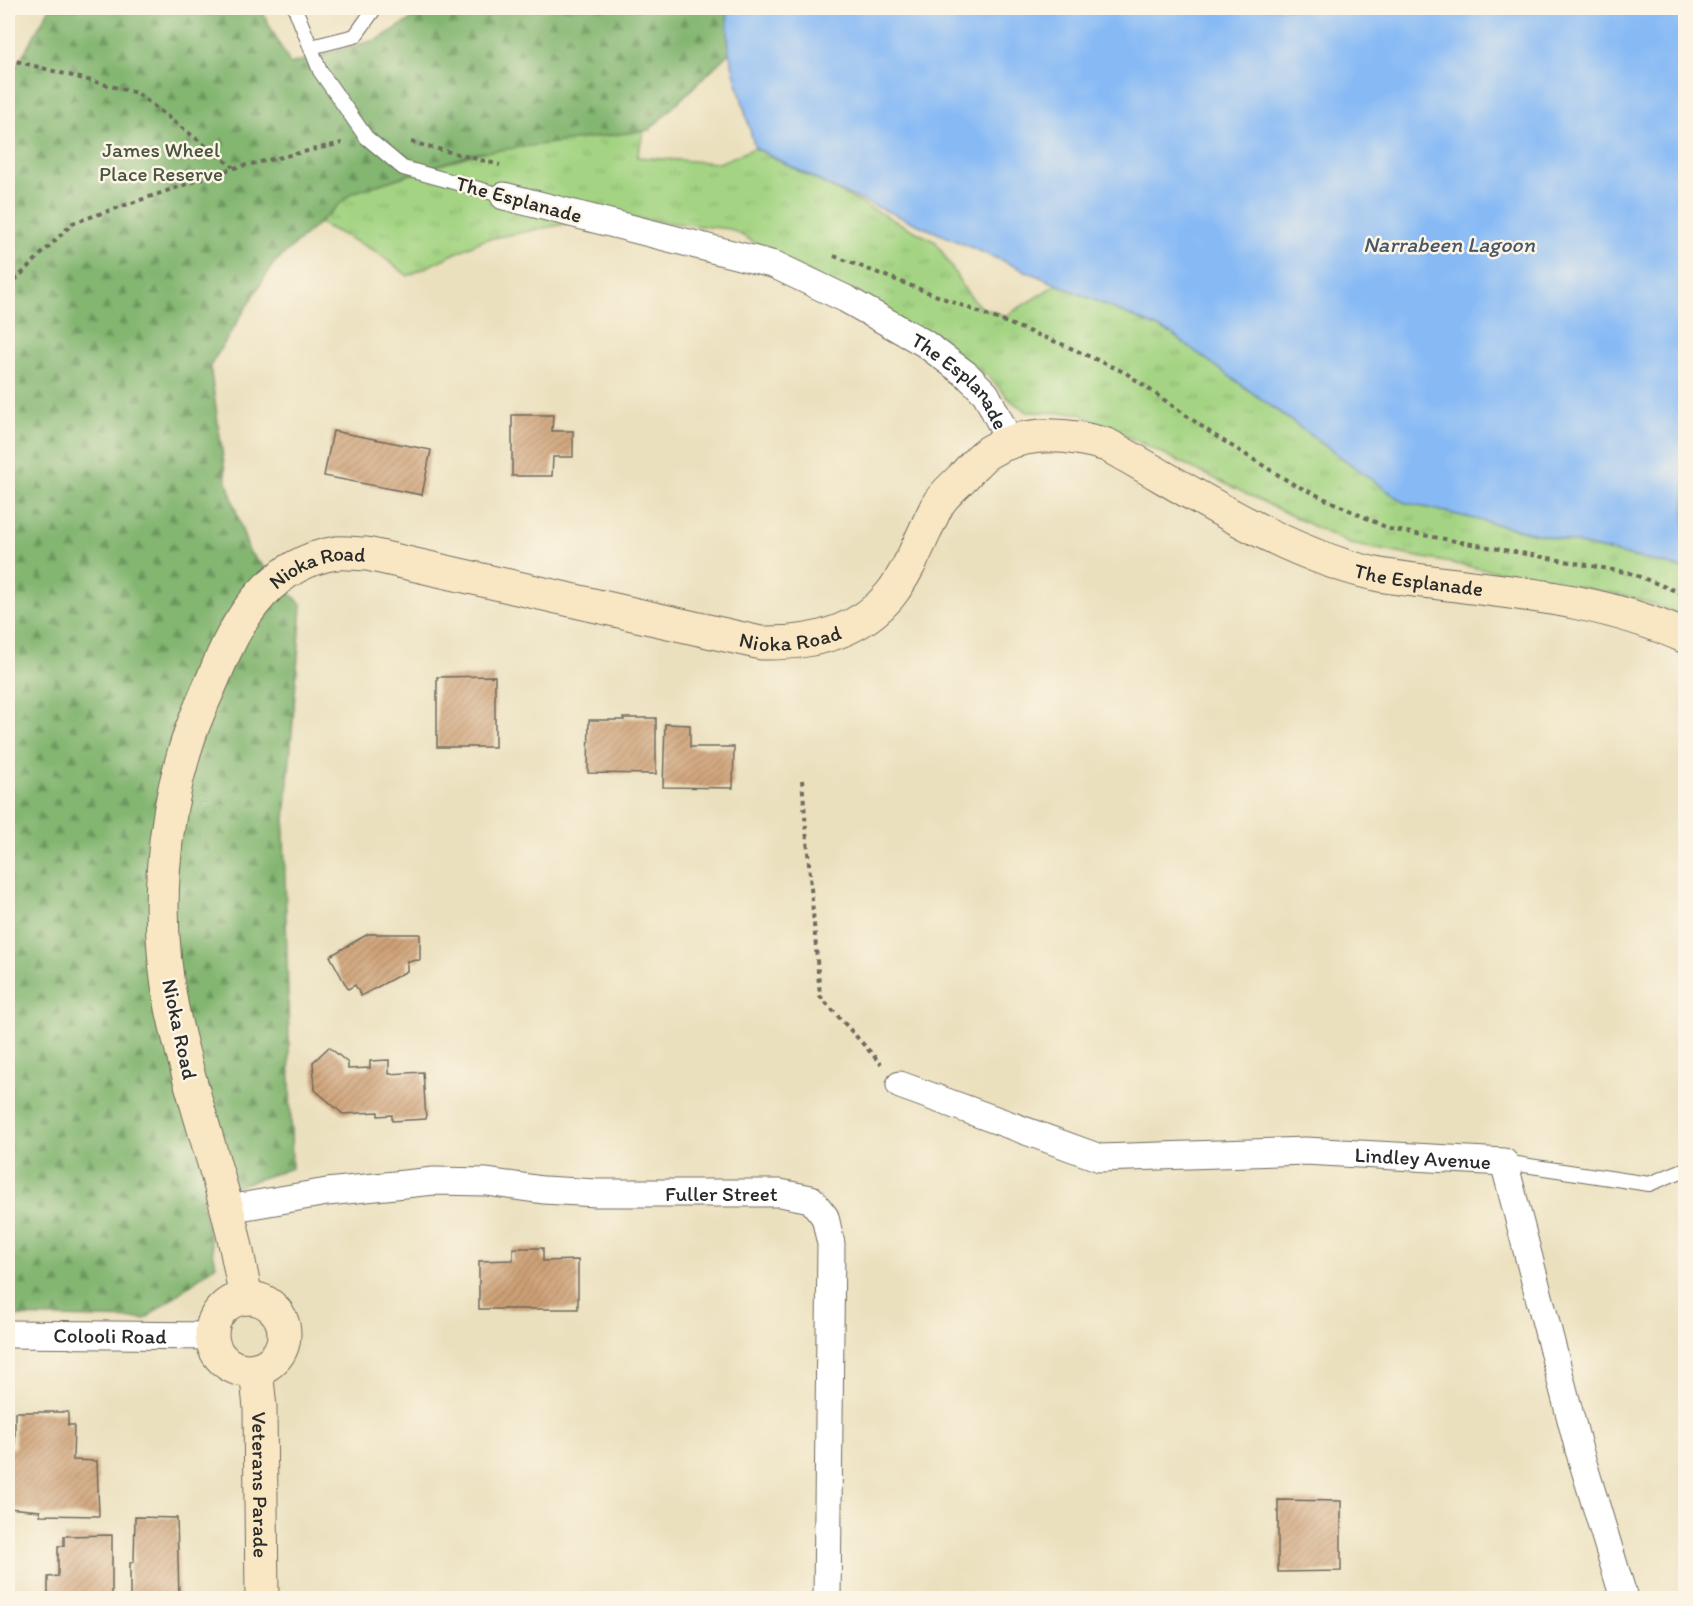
<svg xmlns="http://www.w3.org/2000/svg" width="1693" height="1606" font-family="Itim,sans-serif">
<defs>
<pattern id="forest-firs" width="22" height="20" patternUnits="userSpaceOnUse" patternTransform="scale(1.5)"><rect width="22" height="20" fill="#83b671"/><path d="M5 1l3.5 6h-7zM16 11l3.5 6h-7z" fill="#6b945d"/></pattern>
<pattern id="park-tufts" width="24" height="20" patternUnits="userSpaceOnUse" patternTransform="scale(1.5)"><rect width="24" height="20" fill="#a4d483"/><path d="M3 7l-1-3M5 7V3M7 7l1-3M15 17l-1-3M17 17v-4M19 17l1-3" fill="none" stroke="#8db671"/></pattern>
<pattern id="building-hatch" width="6" height="6" patternUnits="userSpaceOnUse" patternTransform="scale(1.5)"><rect width="6" height="6" fill="#cea076"/><path d="M-1 1l2-2M0 6l6-6M5 7l2-2" fill="none" stroke="#a78361"/></pattern>
</defs>
<rect width="100%" height="100%" fill="#fcf5e5"/>
<filter id="ink" filterUnits="userSpaceOnUse"><feTurbulence type="fractalNoise" baseFrequency=".0167" numOctaves="2"/><feDisplacementMap in="SourceGraphic" scale="12" xChannelSelector="R" yChannelSelector="G"/><feConvolveMatrix kernelMatrix="1 2 1 2 8 2 1 2 1" color-interpolation-filters="sRGB"/></filter>
<filter id="wash" filterUnits="userSpaceOnUse"><feTurbulence type="fractalNoise" baseFrequency=".008" numOctaves="4" result="noise"/><feDisplacementMap in="SourceGraphic" scale="24" xChannelSelector="R" yChannelSelector="G"/><feGaussianBlur stdDeviation="1.35" result="paint"/><feColorMatrix in="noise" values="0 0 0 0 0 0 0 0 0 0 0 0 0 0 0 0 0 1.4 0 .05"/><feComposite in="paint" operator="in"/></filter>
<g filter="url(#wash)">
<rect width="100%" height="100%" fill="#ebe0be"/>
<path fill="url(#forest-firs)" stroke="#57704e" stroke-width="1.5" d="M50,8H260L290,64L379,39L430,8H727L729,53L649,130L472,154L352,193L273,264L210,366L226,479L249,552L302,605L284,833L292,1168L201,1198L216,1265L145,1319L8,1316V81Z"/>
<path fill="url(#park-tufts)" stroke="#688057" stroke-width="1.5" d="M644,131L637,157L719,163L755,148L936,242L965,290L980,307L1006,316L1057,284L1170,333L1403,502L1685,569V616L1631,597L1350,544L1079,413L1028,412L1011,401L988,376L903,323L730,229L605,216L483,240L408,276L375,251L319,223L352,193L478,153Z"/>
<path fill="#87baf5" stroke="#597290" stroke-width="1.5" d="M727,8H1685V569L1403,502L1170,333L833,188L755,148L729,53Z"/>
<g id="blocks">
<g fill="url(#building-hatch)">
<path d="M512,415H553L552,431H573V457H553L552,476H512Z"/>
<path d="M333,431L431,450L422,495L324,476Z"/>
<path d="M495,676V747H437V677Z"/>
<path d="M623,718H656V774L588,773L589,720H624Z"/>
<path d="M665,724L690,725V747H734L733,788L663,787Z"/>
<rect x="1683" y="830" width="3" height="53"/>
<path d="M368,934H420V960L407,961V971L361,996L355,985L348,989L330,956Z"/>
<path d="M329,1047L348,1063V1069L370,1068V1061L389,1060V1074L423,1072L426,1119L392,1121V1115L378,1116V1112L343,1114L315,1090L313,1062Z"/>
<path d="M513,1248H543V1261L578,1260V1309H479V1261L513,1260Z"/>
<path d="M15,1412H68V1425H74L73,1460L97,1461L99,1516L40,1515V1511L8,1508V1448H15Z"/>
<path d="M1278,1500L1341,1501V1571L1278,1572Z"/>
<path d="M135,1517L177,1518L179,1598H130V1563L134,1562Z"/>
<path d="M112,1535V1598H48V1577L58,1576V1546H64V1536Z"/>
</g>
</g>
</g>
<g filter="url(#ink)">
<use href="#blocks" fill-opacity="0" stroke="#6e6a5e" stroke-width="1.5"/>
<g fill="none" stroke-linecap="round" stroke-linejoin="round">
<defs>
<g id="lane">
<path d="M295,8L320,71L366,137L403,168L504,196"/>
<path d="M311,47L355,36L375,8"/>
<path d="M1504,1162L1649,1184L1686,1169"/>
</g>
<g id="street">
<path id="s1" d="M504,196L775,265L846,299L924,343L967,375L986,394L1010,442"/>
<path id="s2" d="M900,1085L1100,1158L1305,1151L1504,1162L1579,1450L1624,1598"/>
<path id="s3" d="M228,1209L327,1192L434,1181L487,1182L543,1190L597,1193H780L811,1199L825,1217L831,1244L827,1598"/>
<path id="s4" d="M8,1334L212,1336"/>
</g>
<g id="secondary">
<circle cx="248" cy="1334" r="36"/>
<path id="s5" d="M246,1298C240,1268 235,1238 227,1209C209,1142 186,1076 172,1008C154,919 161,819 190,734C198,711 209,689 218,667C240,613 274,563 336,553C346,552 357,554 367,554L761,643C808,644 858,634 890,595C910,570 922,535 937,506C942,496 953,487 961,479C969,471 978,459 987,453C1024,430 1068,433 1107,445C1191,491 1286,556 1380,575C1402,579 1425,581 1448,584C1529,594 1610,602 1686,637"/>
<path id="s6" d="M256,1369L260,1408L262,1598"/>
</g>
</defs>
<use href="#lane" stroke="#6e6a5e" stroke-width="16"/>
<use href="#street" stroke="#6e6a5e" stroke-width="29"/>
<use href="#secondary" stroke="#6e6a5e" stroke-width="35"/>
<g stroke="#6e6a5e" stroke-width="4" stroke-dasharray="4.5 4.5" stroke-linecap="butt">
<path d="M8,59L137,93L233,167"/>
<path d="M411,142L500,165"/>
<path d="M834,256L1064,345L1126,373L1214,435L1293,484L1390,529L1630,573L1686,595"/>
<path d="M8,287L73,223L234,168L342,143"/>
<path d="M802,780L820,996L881,1064"/>
</g>
<use href="#lane" stroke="#fff" stroke-width="14"/>
<use href="#street" stroke="#fff" stroke-width="27"/>
<use href="#secondary" stroke="#f9e7c3" stroke-width="33"/>
</g>
</g>
<g text-anchor="middle" dominant-baseline="central" stroke-width="5" stroke-linejoin="round" paint-order="stroke">
<g font-size="21" fill="#495541" stroke="#fcf5e5">
<text x="161" y="149">James Wheel<tspan x="161" dy="24">Place Reserve</tspan></text>
</g>
<g font-size="21" fill="#2b2b2b" stroke="#fcf5e5">
<text transform="translate(519 199) rotate(15)">The Esplanade</text>
<text stroke="none"><textPath href="#s1" startOffset="501">The Esplanade</textPath></text>
<text stroke="none"><textPath href="#s5" startOffset="800">Nioka Road</textPath></text>
<text stroke="none"><textPath href="#s5" startOffset="2040">The Esplanade</textPath></text>
<text stroke="none"><textPath href="#s5" startOffset="1286">Nioka Road</textPath></text>
<text transform="translate(180 1029) rotate(78)">Nioka Road</text>
<text stroke="none"><textPath href="#s2" startOffset="536">Lindley Avenue</textPath></text>
<text stroke="none"><textPath href="#s3" startOffset="496">Fuller Street</textPath></text>
<text stroke="none"><textPath href="#s4" startOffset="102">Colooli Road</textPath></text>
<text stroke="none"><textPath href="#s6" startOffset="116">Veterans Parade</textPath></text>
</g>
<g font-size="22" font-style="italic" fill="#475668" stroke="#fcf5e5">
<text x="1449" y="244">Narrabeen Lagoon</text>
</g>
</g>
<rect width="1693" height="1606" fill="none" stroke="#fcf5e5" stroke-width="30"/>
</svg>
